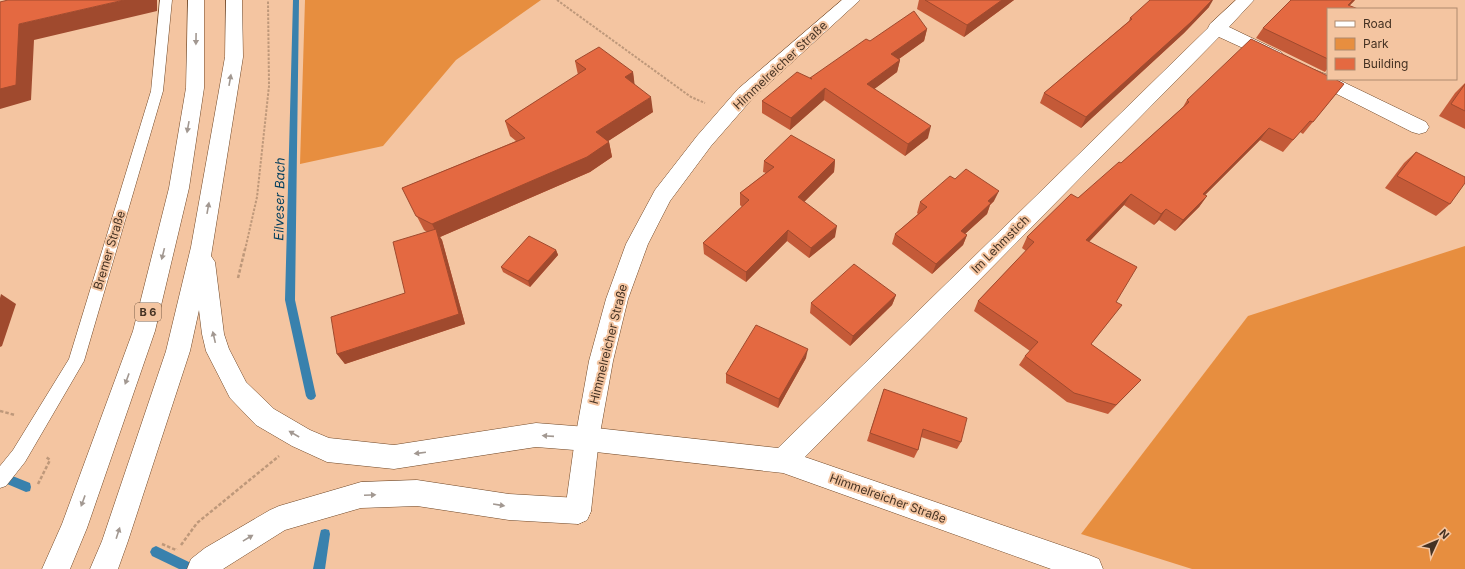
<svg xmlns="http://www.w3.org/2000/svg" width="1465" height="569" font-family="Inter,sans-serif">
<rect width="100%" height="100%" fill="#f4c5a1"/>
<g fill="#e78e3f">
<path d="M305,0H541L456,60L383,146L300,164Z"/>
<path d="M1465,246V569H1192L1081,534L1248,316Z"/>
</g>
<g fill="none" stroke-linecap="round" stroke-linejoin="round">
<g fill="#3981ad" fill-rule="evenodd">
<path d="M293,0H299L295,300L316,396L314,399L311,400L308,399L306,396L285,300Z"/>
<path d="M0,471L30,483L31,487L30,491L26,492L0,481Z"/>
<path d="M325,529L329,530L330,534L325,569H313L320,534L321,530Z"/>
<path d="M156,546L195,565L197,569H179L152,556L150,552L152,548Z"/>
</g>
<defs>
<path id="lane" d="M160,0H172L163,91L84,361L25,462L6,486L0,488V466L13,450L69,359L151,91Z"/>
<g id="street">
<path d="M1236,0H1254L1229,27L1281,52L1284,56L1281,60L1275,62L1269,60L1219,37L805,457L1089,555L1099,559L1103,569H1051L783,473L587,451L578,447L575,439L578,431L587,427L778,448L1208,28L1210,24Z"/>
<path d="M1315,70L1328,75V79H1337L1426,122L1429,127L1426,132L1419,134L1412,132L1309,80L1306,76L1309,72Z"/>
</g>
<path id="secondary" d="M842,0H860L752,99L711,146L670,201L648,244L628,299L613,361L599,439L596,447L587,451L578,447L575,439L589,361L606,299L626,244L655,190L697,136L738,89Z"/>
<path id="primary" d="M587,427L596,431L599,439L591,511L587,520L578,524L569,520L565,511L575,439L578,431Z"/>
<g id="highway">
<path d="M188,0H204V88L189,188L155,331L87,528L70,569H42L62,524L133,331L169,188L186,88Z"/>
<path d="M226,0H242L243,57L211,256L215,262L224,334L229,349L246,382L274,409L310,430L329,438L394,445L536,423L587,427L596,431L599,439L596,447L587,451L536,447L394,469L327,462L292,446L256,425L230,398L206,351L202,334L199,310L190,351L128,541L118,569H90L102,541L166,351L191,247L225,57Z"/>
<path d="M417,480L509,494L578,498L587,502L591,511L587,520L578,524L509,520L417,506L361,508L285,530L223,569H187L191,559L205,548L270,510L279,506L361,482Z"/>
</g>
</defs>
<use href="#lane" stroke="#704726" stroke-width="1"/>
<use href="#street" stroke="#704726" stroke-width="1"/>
<use href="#secondary" stroke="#704726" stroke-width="1"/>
<use href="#primary" stroke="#704726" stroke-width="1"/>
<use href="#highway" stroke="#704726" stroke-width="1"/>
<g stroke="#be987a" stroke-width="2" stroke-dasharray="2.5 1.5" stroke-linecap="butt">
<path d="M557,0L691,97L705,103"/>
<path d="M245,250L257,197L269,86L268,0"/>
</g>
<g stroke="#be987a" stroke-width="2.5" stroke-dasharray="3.5 2" stroke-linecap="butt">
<path d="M238,278L245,249"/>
<path d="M0,411L15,415"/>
<path d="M38,484L50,460L46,457"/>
<path d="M162,544L176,550L177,549"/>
<path d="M181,545L197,523L279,456"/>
</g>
<use href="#lane" fill="#fff" fill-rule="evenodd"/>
<use href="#street" fill="#fff" fill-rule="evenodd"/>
<use href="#secondary" fill="#fff" fill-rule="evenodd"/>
<use href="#primary" fill="#fff" fill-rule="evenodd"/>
<use href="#highway" fill="#fff" fill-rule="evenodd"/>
</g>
<g fill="#c45a38">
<path d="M919,0H1014L964,37L917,9Z"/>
<path d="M1355,0L1350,5L1328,9V68L1325,72L1256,38L1263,28Z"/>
<path d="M1209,7L1184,33L1081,128L1040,103L1044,93L1129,21L1130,18Z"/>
<path d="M927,29L924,41L899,59L900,60L897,72L874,89L928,138L905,156L824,100L790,130L762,113V101L810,78L870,41Z"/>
<path d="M575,61L633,72L634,84L653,112L608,141L609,142L612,157L590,172L440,237L442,240L465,324L345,364L337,354L405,293L427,232L424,230L402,188L516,141L510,136L505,121L578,75Z"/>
<path d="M1465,83V129L1439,116L1455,93Z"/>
<path d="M1344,84L1303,134L1300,132L1283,152L1260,140L1205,195L1207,196L1199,207L1175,231L1159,220L1154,225L1124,205L1089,242L1116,302L1114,315L1091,344L1141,380L1108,414L1067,402L1019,365L1025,356L1030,351L974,311L978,301L1026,251L1022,248L1027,237L1078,198L1121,163L1183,107L1187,100Z"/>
<path d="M1416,152L1450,204L1436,216L1385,188L1404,163Z"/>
<path d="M835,160L834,172L804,202L835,237L809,258L787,241L746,282L704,254L703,243L742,207L740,205V193L766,173L763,172L764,161Z"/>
<path d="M994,201L990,205L987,214L965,234L967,235L963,245L932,274L892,244L895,234L918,214L917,213L920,202Z"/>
<path d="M556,250L558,255L530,287L503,272L501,267Z"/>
<path d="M896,295L892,305L850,346L810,313L811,303Z"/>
<path d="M806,358L778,408L726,383V374Z"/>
<path d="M884,389L961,442L957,449L921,437L918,450L914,458L867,441Z"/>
</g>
<g fill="#a04a2e">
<path d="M124,0H157V11L34,40L31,100L0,109V89L19,24Z"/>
<path d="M1002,0H1014L964,37L967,25Z"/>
<path d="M1212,0H1213L1209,7L1184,33L1081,128L1086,117Z"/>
<path d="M1353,0H1355L1346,9L1348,5Z"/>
<path d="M927,29L924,41L889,66L891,54Z"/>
<path d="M900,60L897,72L865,96L867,84Z"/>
<path d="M633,72L635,87L625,77Z"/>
<path d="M825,88L824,100L790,130L791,118Z"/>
<path d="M651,97L653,112L599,147L596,132Z"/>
<path d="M931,126L928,138L905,156L908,144Z"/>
<path d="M1269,128L1260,140L1195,205L1203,194Z"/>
<path d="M609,142L612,157L590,172L440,237L442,240L465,324L345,364L337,354L459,314L439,238L432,224Z"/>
<path d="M835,160L834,172L797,209L798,197Z"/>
<path d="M999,191L994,201L990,205L987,214L957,241L961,231L988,201Z"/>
<path d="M1131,194L1124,205L1080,251L1086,240Z"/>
<path d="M1207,196L1199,207L1175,231L1183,220Z"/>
<path d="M1166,209L1159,220L1154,225L1161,214Z"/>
<path d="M837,226L835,237L809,258L811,248Z"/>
<path d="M788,230L787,241L746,282V272Z"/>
<path d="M967,235L963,245L932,274L936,264Z"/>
<path d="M556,250L558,255L530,287L528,281Z"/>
<path d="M1,294L16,304L2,346L0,347V298Z"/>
<path d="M896,295L892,305L850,346L853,336Z"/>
<path d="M808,349L806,358L778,408L779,399Z"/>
</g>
<g fill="#e46941" stroke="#a04a2e">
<path d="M8,0H124L19,24L16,85L0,89V2Z"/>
<path d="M925,0H1002L967,25Z"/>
<path d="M1150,0H1212L1191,22L1086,117L1044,93L1132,19L1130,18Z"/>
<path d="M1291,0H1353L1348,5L1358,9H1328V59L1263,28Z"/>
<path d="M914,11L927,29L891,54L900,60L867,84L931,126L908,144L825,88L791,118L762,101L797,72L812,79L810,78L866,39L870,41Z"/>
<path d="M1251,39L1328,76V79H1335L1344,84L1313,122L1310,121L1293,140L1269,128L1203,194L1207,196L1183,220L1166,209L1161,214L1131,194L1086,240L1137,267L1116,302L1122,305L1091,344L1141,380L1116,405L1074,393L1025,356L1038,342L978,301L1034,242L1027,237L1071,194L1078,198L1119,162L1121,163L1189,102L1187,100Z"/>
<path d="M599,47L633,72L625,77L651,97L596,132L609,142L587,157L432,224L416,216L402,188L525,138L505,121L586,69L575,61Z"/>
<path d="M1465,84V111L1451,104Z"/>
<path d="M791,135L835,160L798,197L837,226L811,248L788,230L746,272L703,243L749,200L740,193L774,167L764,161Z"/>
<path d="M1416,152L1465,177V183L1450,204L1397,176Z"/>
<path d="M966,169L999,191L988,201L991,203L961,231L967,235L936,264L895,234L927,207L920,202L950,176L955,179Z"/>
<path d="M436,229L459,314L337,354L331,317L405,293L393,242Z"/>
<path d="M529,236L556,250L528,281L501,267Z"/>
<path d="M854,264L896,295L853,336L811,303Z"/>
<path d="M756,325L808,349L779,399L726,374Z"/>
<path d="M884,389L967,418L961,442L923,429L918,450L870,433Z"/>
</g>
<defs><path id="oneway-solid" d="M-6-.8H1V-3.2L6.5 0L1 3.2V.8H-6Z"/></defs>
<g fill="#a29891">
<use href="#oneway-solid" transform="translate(196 39) rotate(91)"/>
<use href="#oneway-solid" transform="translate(230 80) rotate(-80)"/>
<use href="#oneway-solid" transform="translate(188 127) rotate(100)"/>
<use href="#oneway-solid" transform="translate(208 208) rotate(-80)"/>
<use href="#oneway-solid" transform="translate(163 254) rotate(104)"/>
<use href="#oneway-solid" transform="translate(214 337) rotate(-103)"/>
<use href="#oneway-solid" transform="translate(127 379) rotate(110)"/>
<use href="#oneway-solid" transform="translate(294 434) rotate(-150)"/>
<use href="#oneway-solid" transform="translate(548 436) rotate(-176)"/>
<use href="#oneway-solid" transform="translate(420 453) rotate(173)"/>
<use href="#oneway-solid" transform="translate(370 495) rotate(-2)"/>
<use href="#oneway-solid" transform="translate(83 501) rotate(110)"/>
<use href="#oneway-solid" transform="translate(499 505) rotate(9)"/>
<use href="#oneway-solid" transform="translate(118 533) rotate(-72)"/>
<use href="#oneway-solid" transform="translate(248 538) rotate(-31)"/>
</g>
<g text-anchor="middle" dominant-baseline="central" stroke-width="4" stroke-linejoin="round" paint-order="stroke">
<rect fill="#f4c5a1" stroke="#7a5e49" stroke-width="1" x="135" y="303" width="26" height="18" rx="3"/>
<g font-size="11" font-weight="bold" fill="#453223">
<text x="148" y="312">B 6</text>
</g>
<g font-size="12" fill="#453223" stroke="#f4c5a1">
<text transform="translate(780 65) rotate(-43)">Himmelreicher Straße</text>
<text transform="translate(1000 244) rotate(-45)">Im Lehmstich</text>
<text transform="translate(109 250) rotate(-73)">Bremer Straße</text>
<text transform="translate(608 344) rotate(-76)">Himmelreicher Straße</text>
<text transform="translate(888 498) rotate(20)">Himmelreicher Straße</text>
</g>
<g font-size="13" font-style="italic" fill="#003e5d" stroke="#f4c5a1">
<text transform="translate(279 199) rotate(-89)">Eilveser Bach</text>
</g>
</g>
<rect x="1327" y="8" width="130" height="72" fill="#f4c5a1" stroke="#ae8a6f"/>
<rect x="1335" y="21" width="20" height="6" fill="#ffffff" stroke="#ae8a6f"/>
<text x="1363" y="28" font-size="12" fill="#453223">Road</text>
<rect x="1335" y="38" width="20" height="12" fill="#e78e3f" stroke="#ae8a6f"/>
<text x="1363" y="48" font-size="12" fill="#453223">Park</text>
<rect x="1335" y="58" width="20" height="12" fill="#e46941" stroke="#ae8a6f"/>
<text x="1363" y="68" font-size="12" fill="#453223">Building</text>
<g transform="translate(1437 541) rotate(46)" stroke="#f4c5a1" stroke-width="3" paint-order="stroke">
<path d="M0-3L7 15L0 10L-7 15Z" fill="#453223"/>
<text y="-6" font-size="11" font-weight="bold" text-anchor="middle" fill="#453223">N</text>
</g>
</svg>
